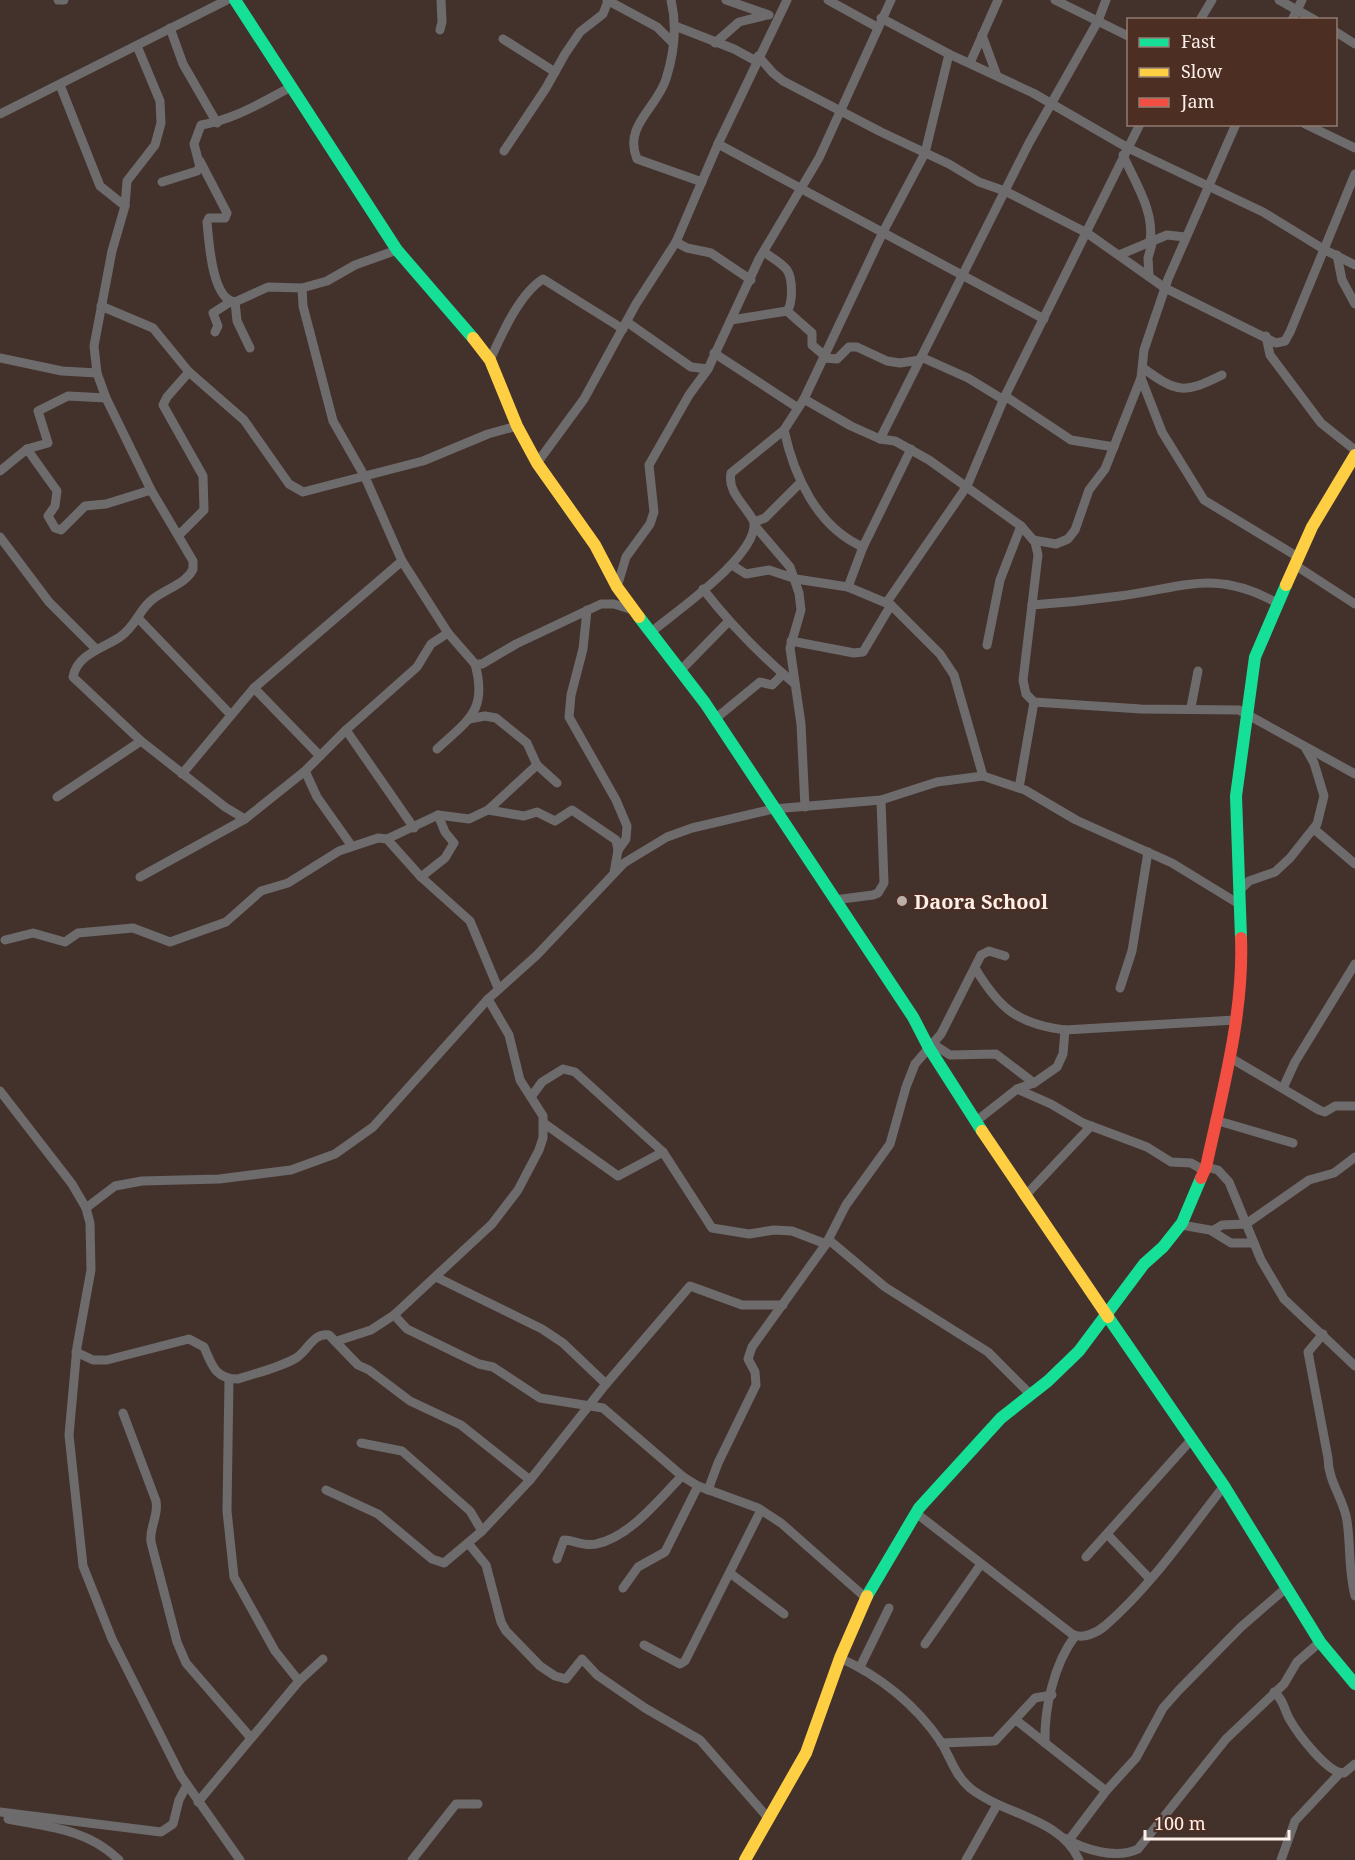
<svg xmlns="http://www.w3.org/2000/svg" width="1355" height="1860" font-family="'Noto Serif',serif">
<rect width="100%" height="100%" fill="#43322c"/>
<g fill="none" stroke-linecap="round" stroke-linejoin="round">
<g stroke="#6e6b6d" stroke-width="9">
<path d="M58,0H64"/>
<path d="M607,0L657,27L673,43"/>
<path d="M671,0C677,25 674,54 666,79C657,108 623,126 637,159L702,182"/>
<path d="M726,0L769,15"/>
<path d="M828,0L877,27"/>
<path d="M1055,0L1128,36"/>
<path d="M1279,0L1315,20"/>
<path d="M881,18L949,54L1033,93L1128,148L1263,212L1325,250L1355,265"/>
<path d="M1200,20L1212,0"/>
<path d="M1292,20L1302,0"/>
<path d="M675,26L734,49L756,61"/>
<path d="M170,28L183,64L217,123"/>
<path d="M440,30L442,22L441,0"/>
<path d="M1336,32L1355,44"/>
<path d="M982,35L997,76"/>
<path d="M503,39L555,72"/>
<path d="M715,43L739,22L767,15"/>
<path d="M137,46L160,101L161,123L155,145L127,181L125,206L112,251L94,346L97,373L106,398L151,490L193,561V569C186,584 165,589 153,599C139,609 137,625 120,637C104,648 77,654 73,677L141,741L225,807L245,819"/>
<path d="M758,56L773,73L783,81L881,132L949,164L979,182L1005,191L1087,233L1165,288L1276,343L1285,341L1290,332L1355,174"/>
<path d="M970,63L998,0"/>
<path d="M60,85L100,186L125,206"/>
<path d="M0,114L227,0"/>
<path d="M1305,124L1355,148"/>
<path d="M718,144L1044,319"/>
<path d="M504,151L546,88L565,54L580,32L603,14L608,1"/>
<path d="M1123,155C1134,181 1155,211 1150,241"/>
<path d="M200,161L227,213L225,218H209L207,222C209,242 212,300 235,302L268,287L302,288L327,281L355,265L397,250"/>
<path d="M162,182L197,171L200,167L194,144L201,125C234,120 262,102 291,87"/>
<path d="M676,242L687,248L711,253L751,280"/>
<path d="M764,252C771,257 782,263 787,270C793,279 793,303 787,311L812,333V345L825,356"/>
<path d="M1119,255L1167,235L1185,237"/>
<path d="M1337,255L1342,280L1355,304"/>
<path d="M1149,276L1148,258L1153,240"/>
<path d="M302,288L303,306L333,421L365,477L402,561L448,633L475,664H482L516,644L601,604H614L633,610"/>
<path d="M235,302L237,321L250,348"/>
<path d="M101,306L153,328L189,372L244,420L289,484L303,492L423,461L488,434L517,426"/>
<path d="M731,320L787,311"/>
<path d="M627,322L691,367L708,369"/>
<path d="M215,332L218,326L213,313L230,302"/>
<path d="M1266,336L1270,355L1321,423L1355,450"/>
<path d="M714,353L798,408"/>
<path d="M921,357L968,378L1004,400"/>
<path d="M0,358L62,371L97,373"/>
<path d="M824,358L837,359L849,347H857L887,361L900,363L920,360"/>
<path d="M490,360C501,336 519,294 543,279L623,329"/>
<path d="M1143,368C1177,393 1184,394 1222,375"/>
<path d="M1141,378L1162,432L1204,500L1298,557"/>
<path d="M1005,396L1071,440L1114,447"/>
<path d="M804,399L851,426L880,439L895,441L929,460L1021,526L1035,542L1038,555L1023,680L1026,694L1034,702L1141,709L1239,710L1355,774"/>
<path d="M784,430C794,476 817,527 863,547"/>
<path d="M880,439L1029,143L1098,21L1106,0"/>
<path d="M27,449L57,491L55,506L48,516L55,528L61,530L85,506L106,504L151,490"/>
<path d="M537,463L584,399L636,304L676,242L718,144L787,0"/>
<path d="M0,471L27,449L48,443L38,411L68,396L106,398"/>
<path d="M754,522L765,518L801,482"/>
<path d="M755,526L790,567L799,593L801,610L790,648L801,724L805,807"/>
<path d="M179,535L204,510L203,476L163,405L167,397L189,372"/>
<path d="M0,537L49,602L95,648"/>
<path d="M1033,540L1056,544L1068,539L1075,530L1089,490L1105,469L1141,378L1144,350L1168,279L1236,124"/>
<path d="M732,565L746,574L769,570L796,579L848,587L891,605L940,654L954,675L983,776"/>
<path d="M1295,565L1355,604"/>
<path d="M617,587L626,557L650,524L654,512L649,465L689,395L708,369L759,259L819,158L891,0"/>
<path d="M848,587L863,547L911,449"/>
<path d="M703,589C731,625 760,655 795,684"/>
<path d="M887,602L967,486L1005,396L1140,124"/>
<path d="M1032,605C1062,603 1091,600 1120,596C1183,588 1215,568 1277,603"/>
<path d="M587,610L583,649L571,695L569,717L616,800L627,826L626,839L618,850"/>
<path d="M139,619L231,715"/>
<path d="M650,633C675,612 758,556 754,522C746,505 727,493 731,473L784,430L804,399L883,232L925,153L949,54"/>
<path d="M791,641L854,653L863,652L891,605"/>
<path d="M987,645L1000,580L1021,526"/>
<path d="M680,671L728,622"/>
<path d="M254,688L320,756"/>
<path d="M1191,707L1198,671"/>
<path d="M469,719L485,716L496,718L527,743L537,765L557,783"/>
<path d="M715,719L760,682L772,685L783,674"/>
<path d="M346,730L414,828"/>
<path d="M437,749C468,720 488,711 475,664"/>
<path d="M305,771L317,797L351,845"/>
<path d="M182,774L254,688L402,561"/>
<path d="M1019,788L1034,702"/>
<path d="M57,797L141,741"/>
<path d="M488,810L524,816L537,812L555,821L572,810L616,840L618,850L614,873"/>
<path d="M1314,829L1355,864"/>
<path d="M387,839L438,815L469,819L488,810L537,765"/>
<path d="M140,877L245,819L305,771L346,730L417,667L431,644L448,633"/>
<path d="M421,877L445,858L454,843L445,832L438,815"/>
<path d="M1238,892L1249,881L1275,872L1290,858L1317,824L1324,796L1314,763L1305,747"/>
<path d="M834,900L873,895L878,893L884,883L881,800"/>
<path d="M5,940L33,933L65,942L78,933L133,928L170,942L226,922L261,891L288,883L339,851L378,838L387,839L421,877L470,921L498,988"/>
<path d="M975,968C999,1008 1017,1024 1065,1030L1235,1020"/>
<path d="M1120,988L1132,951L1148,852"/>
<path d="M933,1044L950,1055L996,1054L1034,1083"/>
<path d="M1229,1057L1319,1110L1325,1112L1335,1106H1355"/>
<path d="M1283,1088L1295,1062L1355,964"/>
<path d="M1017,1089L1051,1104L1083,1123L1147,1147L1171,1162L1191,1163L1205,1171"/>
<path d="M0,1091L72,1184L86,1208L90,1223L91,1270L77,1347L69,1435L83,1566L112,1639L181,1776L240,1860"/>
<path d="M531,1097L542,1082L563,1069L575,1072L663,1152L712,1228L749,1234L774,1230L792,1231L826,1244"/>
<path d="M1215,1120L1293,1143"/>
<path d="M975,1122L1017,1089L1034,1083L1057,1067L1063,1054L1065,1030"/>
<path d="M545,1124L618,1176L663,1152"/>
<path d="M1206,1167L1218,1170L1229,1182L1261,1260L1284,1299L1355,1366"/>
<path d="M1026,1195L1091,1126"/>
<path d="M86,1208L115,1186L142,1181L219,1179L291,1170L335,1154L373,1127L488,999L537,955L624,863L667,837L692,828L773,809L881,800L937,782L983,776L1025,790L1076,820L1172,863L1239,904"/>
<path d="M1181,1225L1210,1230L1231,1243H1254"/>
<path d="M1212,1231L1222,1225L1246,1224L1309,1180L1334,1173L1355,1157"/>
<path d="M829,1240L885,1287L988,1352L1031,1395"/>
<path d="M436,1277L542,1329L563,1343L606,1384"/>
<path d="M394,1315L407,1329L479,1364L493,1367L540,1398L603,1408L682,1476L698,1486L758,1508L781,1523L866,1598"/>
<path d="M1323,1334L1308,1352L1328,1458C1328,1482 1344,1499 1347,1521C1351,1548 1348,1568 1355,1596"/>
<path d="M337,1341L371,1330L394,1315L492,1224L518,1190L539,1150L543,1138V1116L520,1080L509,1035L488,999"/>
<path d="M76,1352L93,1360H107L189,1339L204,1347C212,1365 215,1379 238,1379C256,1373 279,1368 296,1358C308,1351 312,1333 329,1335L358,1365L369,1370L410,1401L461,1425L530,1480"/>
<path d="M229,1379L227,1511L234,1577L275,1651L299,1681"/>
<path d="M123,1413L156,1501C159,1516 149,1527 151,1542L177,1642L186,1663L251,1738"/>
<path d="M361,1443L402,1451L470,1511L482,1531"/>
<path d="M326,1490L378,1514L432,1559L444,1563L482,1531L530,1480L606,1384L690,1286L742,1305H783"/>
<path d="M708,1490L718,1463L756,1385L755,1372L748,1359L752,1347L826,1244L846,1205L890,1144L906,1087L915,1064L941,1034L981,955L989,951L1005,956"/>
<path d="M916,1513L1072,1634C1083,1640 1098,1632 1106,1625C1151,1586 1187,1533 1224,1486"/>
<path d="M1108,1535L1149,1578"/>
<path d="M468,1543L486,1565L501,1622L506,1631L540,1666L555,1676L566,1679L582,1659L597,1675L645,1708L700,1740L769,1819"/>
<path d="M1086,1557L1191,1440"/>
<path d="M557,1559L564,1540C574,1540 585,1547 596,1544C630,1537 658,1500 682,1476"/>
<path d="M730,1573L784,1614"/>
<path d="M623,1588L638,1567L665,1552L698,1486"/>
<path d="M925,1644L981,1564"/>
<path d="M644,1645L680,1664L685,1661L761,1510"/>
<path d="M840,1658C880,1676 916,1705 941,1742C951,1759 955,1775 970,1788C1004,1815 1061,1818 1079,1860"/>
<path d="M860,1667L889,1608"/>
<path d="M1274,1692C1284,1700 1284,1710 1290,1720C1298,1734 1328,1774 1344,1773L1355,1764"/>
<path d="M1016,1720L1106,1791"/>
<path d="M941,1743L995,1741L1035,1698L1052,1695"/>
<path d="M1045,1743C1044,1708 1054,1664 1075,1636"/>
<path d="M198,1802L299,1681L323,1659"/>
<path d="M0,1812L161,1832L173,1824L179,1800L187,1785"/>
<path d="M8,1819C49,1827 88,1829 119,1860"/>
<path d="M1064,1838C1083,1849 1116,1860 1138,1849L1226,1739L1284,1684L1297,1662L1320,1642"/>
<path d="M1069,1840L1106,1791L1136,1758L1163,1708L1179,1690L1241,1627L1286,1588"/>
<path d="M412,1860L456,1804H478"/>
<path d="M966,1860L997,1805"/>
<path d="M1281,1860L1295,1821L1339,1774"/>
</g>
<g stroke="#16e098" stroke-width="12">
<path d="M235,0L397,250L473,338"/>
<path d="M639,617L705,703L913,1017L929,1048L982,1131"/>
<path d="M1241,938L1236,796L1255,657L1286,585"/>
<path d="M1108,1317L1224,1486L1320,1642L1355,1684"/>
<path d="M867,1596L919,1508L1001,1418L1048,1381L1079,1351L1144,1264L1163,1247L1182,1223L1201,1178"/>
</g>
<g stroke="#ffcf43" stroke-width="12">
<path d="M473,338L490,360L517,426L537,463L595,545L617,587L639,617"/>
<path d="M1286,585L1312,527L1355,455"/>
<path d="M982,1131L1108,1317"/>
<path d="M745,1860L806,1753L840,1658L867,1596"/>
</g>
<path stroke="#f24e42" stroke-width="12" d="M1201,1178L1206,1167C1222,1093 1244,1014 1241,938"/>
</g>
<circle fill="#bcaea8" stroke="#4d2e22" stroke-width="2" cx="902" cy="901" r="6"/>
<g text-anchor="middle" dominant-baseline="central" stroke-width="4.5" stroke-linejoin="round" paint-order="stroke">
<g font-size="20" font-weight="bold" fill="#fdf0eb" stroke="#4d2e22" text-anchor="start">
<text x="914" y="901">Daora School</text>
</g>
</g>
<rect x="1127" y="18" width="210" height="108" fill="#4d2e22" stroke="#937c72" stroke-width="1.5"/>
<rect x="1139" y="38" width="30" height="9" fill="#16e098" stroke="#937c72" stroke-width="1.5"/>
<text x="1181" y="48" font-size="18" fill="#fdf0eb">Fast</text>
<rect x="1139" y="68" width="30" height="9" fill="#ffcf43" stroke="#937c72" stroke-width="1.5"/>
<text x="1181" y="78" font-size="18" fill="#fdf0eb">Slow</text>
<rect x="1139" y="98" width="30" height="9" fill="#f24e42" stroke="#937c72" stroke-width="1.5"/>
<text x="1181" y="108" font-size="18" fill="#fdf0eb">Jam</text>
<path d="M1145 1830v9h144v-9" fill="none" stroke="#fdf0eb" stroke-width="3"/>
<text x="1154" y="1830" font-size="18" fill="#fdf0eb" stroke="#4d2e22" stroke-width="4.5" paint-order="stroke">100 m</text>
</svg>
